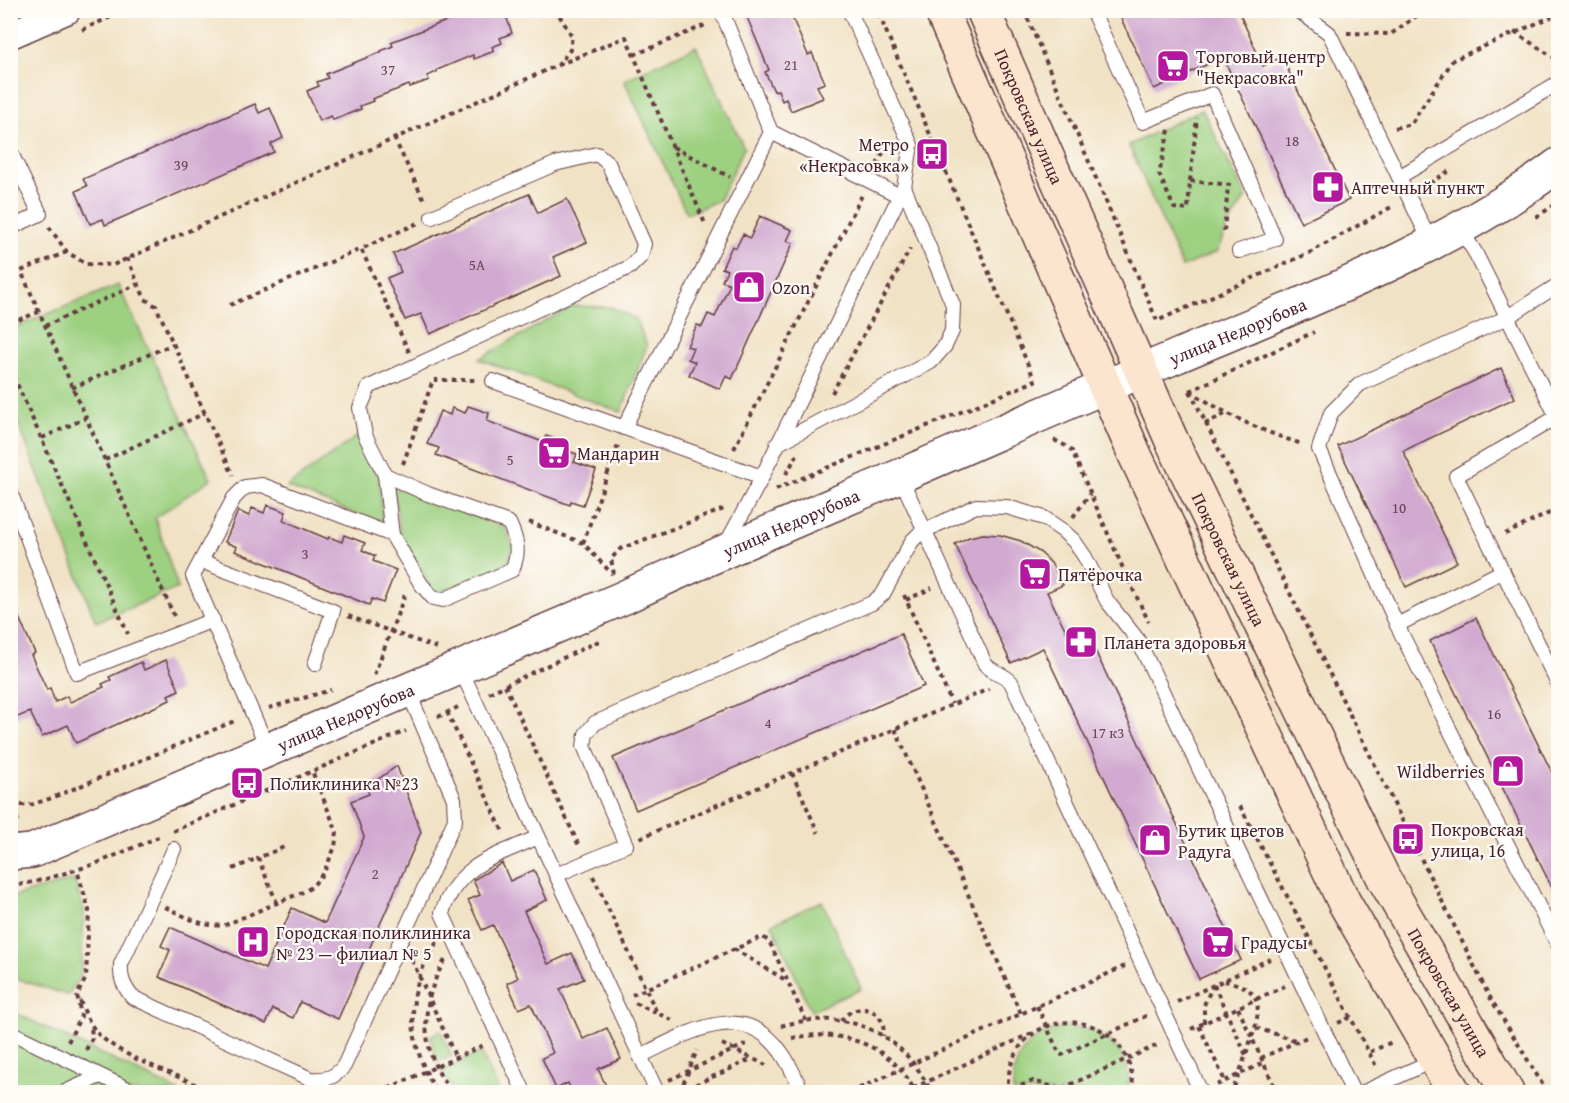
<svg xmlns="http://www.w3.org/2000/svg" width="1569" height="1103" font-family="'Gentium Book Plus',serif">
<rect width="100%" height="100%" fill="#fdfcf7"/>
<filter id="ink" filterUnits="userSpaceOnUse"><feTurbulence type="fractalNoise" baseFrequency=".0167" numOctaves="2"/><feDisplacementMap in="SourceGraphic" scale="12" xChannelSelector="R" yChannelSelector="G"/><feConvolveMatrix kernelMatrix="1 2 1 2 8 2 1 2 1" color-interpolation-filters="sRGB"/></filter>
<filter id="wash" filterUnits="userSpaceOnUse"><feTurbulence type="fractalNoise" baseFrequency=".008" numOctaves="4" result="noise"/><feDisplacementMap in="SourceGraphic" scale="24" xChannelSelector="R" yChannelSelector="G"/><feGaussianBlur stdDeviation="1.35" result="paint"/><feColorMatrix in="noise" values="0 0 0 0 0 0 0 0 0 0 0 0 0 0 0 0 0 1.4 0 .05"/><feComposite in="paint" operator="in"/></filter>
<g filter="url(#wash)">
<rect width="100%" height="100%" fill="#f1e2c5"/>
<g fill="#9dd080" stroke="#747856" stroke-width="1.5">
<path d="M696,46L744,148L719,200L687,214L624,80Z"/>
<path d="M1202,109L1246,197L1227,227L1217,252L1182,267L1129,145Z"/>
<path d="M118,285L211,479L155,518L178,588L96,622L11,405V329Z"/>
<path d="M572,306L611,307L636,319L647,346L621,412L479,359Z"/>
<path d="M359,435L379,478L383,525L287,487Z"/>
<path d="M393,486L504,527L513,545L507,564L435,594L401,538Z"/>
<path d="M74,880L84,910L81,975L68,995L11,977V897Z"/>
<path d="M822,901L861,989L811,1011L772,924Z"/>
<path d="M11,1011L180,1092H11Z"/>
<path d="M1066,1026C1104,1028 1133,1051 1128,1092H1013C1012,1054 1029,1034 1066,1026Z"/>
<path d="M441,1031L452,1056L437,1063L430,1036Z"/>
<path d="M481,1052L499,1092H455L440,1071Z"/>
</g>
<g id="blocks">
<g fill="#d2aad1">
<path d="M454,10H504L512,33L500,38L502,43L492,47L494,51L474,59L473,55L437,70V72L427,76L429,80L410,87L409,85L372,99L373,101L360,106L361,109L333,120L331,116L319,121L307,91L319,86L317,82L328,78L326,74L381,52V51L393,46L391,42L457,17Z"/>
<path d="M744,10H789L808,55L812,53L825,83L817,86L823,98L791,111L786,99L782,101L778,90L774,91L765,72L769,70Z"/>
<path d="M1117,10H1238L1263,66L1282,57L1349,200L1301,223L1223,57L1154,89Z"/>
<path d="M255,104L259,113L270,108L283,138L271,144L274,152L105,225L103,219L90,224L76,191L87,186L83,179Z"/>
<path d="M529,194L538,213L567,199L587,242L553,257L561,276L430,334L421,314L405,320L387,278L401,272L393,254Z"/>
<path d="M760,216L792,230L787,241L793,243L732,379L726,376L720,389L689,375L695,362L688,359L693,348L687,346L697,325L702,327L708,314L715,317L730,284L722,281L727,270L722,268L732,246L736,248L743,234L750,238Z"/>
<path d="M1501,368L1515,398L1403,451L1457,562L1406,587L1338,446Z"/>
<path d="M468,406L489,413L487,421L543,442L546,436L567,444L565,450L577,454L574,462L596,470L583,505L571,501L570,505L436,455L439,448L427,444L440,411L450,415L452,408L465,413Z"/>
<path d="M267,505L286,512L283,520L328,539L329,537L342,542L344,535L365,543L362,550L375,556L373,561L396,570L383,603L372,599L369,605L235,551L237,547L225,542L238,511L249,516L252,508L264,513Z"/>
<path d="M983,534L1000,535L1021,541L1041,553L1051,563L1063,585L1047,592L1068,635L1084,627L1241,960L1199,979L1043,648L1011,663L955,544L969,537Z"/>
<path d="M10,598L35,653L31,655L47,690L50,688L55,702L67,696L70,702L104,687L102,684L111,680L109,677L141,662L144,670L166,660L179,690L168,695L170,700L76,743L68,725L42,737L30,712L10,720Z"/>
<path d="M1476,618L1558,785V900L1430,641Z"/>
<path d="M901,634L924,686L636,810L613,758Z"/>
<path d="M397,766L421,832L338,1019L300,1002L293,1018L273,1009L266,1024L159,977L170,950L161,946L170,927L265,969L292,908L325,923L364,837L351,801L369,794L367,787Z"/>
<path d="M502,863L510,881L534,870L547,900L524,911L548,964L572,953L584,979L560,989L583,1039L607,1028L621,1059L598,1069L609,1092H572L568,1083L556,1089L542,1058L553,1053L531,1004L519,1009L507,983L518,978L493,925L482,930L468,900L480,895L473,880Z"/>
</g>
</g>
</g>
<g filter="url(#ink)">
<use href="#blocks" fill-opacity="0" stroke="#633c42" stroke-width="1.5"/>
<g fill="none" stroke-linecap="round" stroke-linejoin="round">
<defs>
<g id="service">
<path d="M721,10L771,132L900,196"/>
<path d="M1092,10L1143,122L1212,94L1275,239L1239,251"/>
<path d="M1298,10L1329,33L1431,243"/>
<path d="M10,151L40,214L10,228"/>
<path d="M1399,177L1558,83"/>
<path d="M1460,228L1476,254L1557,417L1456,476L1558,684"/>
<path d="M1558,285L1506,318L1360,384L1331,413L1319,449L1397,625L1558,945"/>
<path d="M493,381L762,477"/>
<path d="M624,428L771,132"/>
<path d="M777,444L931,362L945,346L952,331L953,305L904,187"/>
<path d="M385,475L392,535"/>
<path d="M900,476L985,664C992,673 1003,673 1011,682L1201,1092"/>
<path d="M10,491L77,673L213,620"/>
<path d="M725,546L759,483L904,187L911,145L849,10"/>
<path d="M201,561L333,611L315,664"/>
<path d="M1397,625L1503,571"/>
<path d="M460,668L657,1092"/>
<path d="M268,749L193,576L234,498L245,487L262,485L392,535L421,584L433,598L443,600L512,570C520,552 517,540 509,523L428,494L385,475L365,435L360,408L369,387L630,267L641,256L644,244L608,163L597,154L555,164L432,217"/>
<path d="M174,849L121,964C120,978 123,985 132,997L311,1079C327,1080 334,1078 344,1066L455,820L454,799L408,691"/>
<path d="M556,875L626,845L584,746L586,734L595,723L872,603L883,594L912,541L920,533L976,506L1007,507L1044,518L1063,531L1074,541L1085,557L1107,601L1138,640L1353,1092"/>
<path d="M10,1032L134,1092"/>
<path d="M640,1056C685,1035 742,997 781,1052C790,1064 796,1079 802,1092"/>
<path d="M65,1092L100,1076"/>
<path d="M524,1092L442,913C458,863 496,857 538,837"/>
<path d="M1364,1092L1434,1060"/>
</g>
<path id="minor" d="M10,35L67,10"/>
<g id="tertiary">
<path id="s1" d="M10,853L32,851L625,597C709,557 795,521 881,484C979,442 1077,398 1175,357C1305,302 1445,250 1558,165"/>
</g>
<g id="secondary">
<path d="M941,10L1135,455L1344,902L1454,1092"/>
<path id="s2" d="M983,10L1171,439L1384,879L1507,1092"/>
</g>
</defs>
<use href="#service" stroke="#633c42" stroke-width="16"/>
<use href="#minor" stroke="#633c42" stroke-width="30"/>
<use href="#tertiary" stroke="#633c42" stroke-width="36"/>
<use href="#secondary" stroke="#633c42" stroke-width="36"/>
<g stroke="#633c42" stroke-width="4" stroke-dasharray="4.5 4.5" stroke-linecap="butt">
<path d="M1024,10L1157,321L1311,252L1393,206"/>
<path d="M82,30L126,10"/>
<path d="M1514,32L1558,60"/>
<path d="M1347,33L1391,34L1425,10"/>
<path d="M634,55L708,24"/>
<path d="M558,65L626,37L706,226"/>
<path d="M1395,128L1411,124L1453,60L1551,17L1550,10"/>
<path d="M1169,130L1159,174L1174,208L1188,210L1190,181L1232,185"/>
<path d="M394,138L425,202"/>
<path d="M673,147L730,177"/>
<path d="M877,165L889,141"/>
<path d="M1190,181L1197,118"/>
<path d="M1422,188L1449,171"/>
<path d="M1536,217L1558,203"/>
<path d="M49,227L67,252L86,264L113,265L558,65L570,50L572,36L556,10"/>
<path d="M1224,231L1228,185"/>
<path d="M67,252L21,271L174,616"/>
<path d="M127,258L145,299L156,306L233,475"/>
<path d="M230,305L361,249"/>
<path d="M10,323L39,312"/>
<path d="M45,326L138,284"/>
<path d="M409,352L361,249L418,223"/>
<path d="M10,368L128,634"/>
<path d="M72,388L173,344"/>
<path d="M1190,391L1488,994L1547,1092"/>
<path d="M1190,391L1314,332"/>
<path d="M1190,391C1229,416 1258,430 1302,444"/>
<path d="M832,393L910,249"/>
<path d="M1205,424L1225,414"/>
<path d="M42,438L86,418"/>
<path d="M1054,440L1066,446L1072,451L1125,573L1149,622"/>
<path d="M734,449L862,195"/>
<path d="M105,460L205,413"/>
<path d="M403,464L433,380H477"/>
<path d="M786,474L797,455"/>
<path d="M776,489L1035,381L877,10"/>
<path d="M1073,517L1090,494"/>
<path d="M529,522L583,543L612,574"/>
<path d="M1505,534L1558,509"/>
<path d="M583,543L619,442"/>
<path d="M614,574L611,559L620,549L724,509"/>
<path d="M904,595L952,704"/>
<path d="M906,600L932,588"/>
<path d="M348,616L437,648"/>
<path d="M374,675L406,592"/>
<path d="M505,685L580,848"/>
<path d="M489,693L599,641"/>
<path d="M269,708L331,690"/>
<path d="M447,712L504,834"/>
<path d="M438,717L458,707"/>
<path d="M895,729L1021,1014"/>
<path d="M792,773L818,833"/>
<path d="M10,800L19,824"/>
<path d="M12,803L27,806L52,798L237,720"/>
<path d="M1240,806L1377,1068"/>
<path d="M173,831L406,731"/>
<path d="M640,838L989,689"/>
<path d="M233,869L258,858"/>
<path d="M593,876L657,1013"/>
<path d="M10,887L46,879L95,864L161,836"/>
<path d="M277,903L258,858L284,847"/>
<path d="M165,907C185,916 203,928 225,925L303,892L312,887L324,872L335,847L337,832L312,771"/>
<path d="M437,942C404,992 406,1042 437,1092"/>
<path d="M734,949L787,981"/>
<path d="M412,960L456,1058"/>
<path d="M445,960C419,1004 419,1052 452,1092"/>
<path d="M1224,981C1269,988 1260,1015 1248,1048C1243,1063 1238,1078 1232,1092"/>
<path d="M1214,985L1246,1055"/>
<path d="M632,995L762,937L769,941L806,1021"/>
<path d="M80,1001C86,1015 92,1031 105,1040C136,1064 177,1073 210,1092"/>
<path d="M1177,1002L1270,959"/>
<path d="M635,1003L672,1020"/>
<path d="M1037,1006L1059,1053L1062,1055L1148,1015"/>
<path d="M1238,1008L1277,1092"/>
<path d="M841,1021C856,999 888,1009 883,1036"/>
<path d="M1204,1023V1005L1213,985"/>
<path d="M1338,1023L1351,1017"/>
<path d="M781,1026C846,1007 902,1031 931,1092"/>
<path d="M1199,1026L1225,1081"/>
<path d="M1256,1028L1298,1041"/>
<path d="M1191,1029L1285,986"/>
<path d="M792,1038C841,1028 893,1045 915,1092"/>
<path d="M68,1042L81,1016L77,995L86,978L89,910L77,870"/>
<path d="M722,1044L766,1065"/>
<path d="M86,1050L92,1038L91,1026"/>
<path d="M1370,1052L1394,1041"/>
<path d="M1261,1058L1309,1036"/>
<path d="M669,1080L746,1044"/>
<path d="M1217,1085L1263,1063"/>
<path d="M380,1092L484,1045"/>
<path d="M679,1092L752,1059"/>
<path d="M680,1092L697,1050"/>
<path d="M851,1092L1125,966"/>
<path d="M905,1092L1032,1033"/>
<path d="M1004,1092L1033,1081L1071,1092"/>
<path d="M1008,1092C1003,1000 1135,998 1133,1092"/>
<path d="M1054,1092L1160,1044"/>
</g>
<use href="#service" stroke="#fff" stroke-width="14"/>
<use href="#minor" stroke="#fff" stroke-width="27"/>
<use href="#tertiary" stroke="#fff" stroke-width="33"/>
<use href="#secondary" stroke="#fce5cf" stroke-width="33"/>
</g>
</g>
<defs>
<symbol id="supermarket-square" viewBox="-11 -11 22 22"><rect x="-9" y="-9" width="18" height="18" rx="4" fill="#b5179e" stroke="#fdfcf7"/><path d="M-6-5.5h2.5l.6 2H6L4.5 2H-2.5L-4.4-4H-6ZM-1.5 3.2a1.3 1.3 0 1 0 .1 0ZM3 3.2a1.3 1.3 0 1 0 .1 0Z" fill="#fff"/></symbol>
<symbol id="bus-square" viewBox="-11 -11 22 22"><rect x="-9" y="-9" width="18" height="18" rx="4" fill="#b5179e" stroke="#fdfcf7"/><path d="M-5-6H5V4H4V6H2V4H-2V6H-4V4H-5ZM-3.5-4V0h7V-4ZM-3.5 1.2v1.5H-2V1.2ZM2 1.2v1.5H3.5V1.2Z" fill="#fff"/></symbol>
<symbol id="pharmacy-square" viewBox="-11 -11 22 22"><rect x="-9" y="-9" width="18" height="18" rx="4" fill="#b5179e" stroke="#fdfcf7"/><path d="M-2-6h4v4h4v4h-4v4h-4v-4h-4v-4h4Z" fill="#fff"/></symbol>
<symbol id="shop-square" viewBox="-11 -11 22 22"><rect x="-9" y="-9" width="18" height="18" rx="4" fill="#b5179e" stroke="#fdfcf7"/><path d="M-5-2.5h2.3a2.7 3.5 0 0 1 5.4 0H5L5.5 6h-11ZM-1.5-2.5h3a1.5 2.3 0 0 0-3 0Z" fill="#fff"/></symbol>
<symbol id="hospital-square" viewBox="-11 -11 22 22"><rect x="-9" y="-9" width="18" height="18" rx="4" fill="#b5179e" stroke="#fdfcf7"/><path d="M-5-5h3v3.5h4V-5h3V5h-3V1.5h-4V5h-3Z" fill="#fff"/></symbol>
</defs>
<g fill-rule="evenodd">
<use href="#supermarket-square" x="1154" y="47" width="38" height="38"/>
<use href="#bus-square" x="913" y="135" width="38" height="38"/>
<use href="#pharmacy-square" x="1309" y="168" width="38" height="38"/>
<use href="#shop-square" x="730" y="268" width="38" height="38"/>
<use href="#supermarket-square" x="535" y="434" width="38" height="38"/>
<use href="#supermarket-square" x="1016" y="555" width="38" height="38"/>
<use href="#pharmacy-square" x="1062" y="623" width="38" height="38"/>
<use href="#shop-square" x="1489" y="752" width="38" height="38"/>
<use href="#bus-square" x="228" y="764" width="38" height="38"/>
<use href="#bus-square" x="1389" y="820" width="38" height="38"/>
<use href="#shop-square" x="1136" y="821" width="38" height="38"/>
<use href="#hospital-square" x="234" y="923" width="38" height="38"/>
<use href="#supermarket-square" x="1199" y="923" width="38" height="38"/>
</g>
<g text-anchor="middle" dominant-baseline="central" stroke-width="4.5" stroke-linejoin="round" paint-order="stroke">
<g font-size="15" fill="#6c4254">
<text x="791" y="64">21</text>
<text x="388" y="69">37</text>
<text x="1292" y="140">18</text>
<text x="181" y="164">39</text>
<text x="477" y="264">5А</text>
<text x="510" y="459">5</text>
<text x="1399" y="507">10</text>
<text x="305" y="553">3</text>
<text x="1494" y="713">16</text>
<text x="768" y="722">4</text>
<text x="1108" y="732">17 к3</text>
<text x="375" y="873">2</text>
</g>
<g font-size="18" fill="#4a1f2b" stroke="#fdfcf7" text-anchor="start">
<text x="1196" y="56">Торговый центр<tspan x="1196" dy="21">"Некрасовка"</tspan></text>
<text x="909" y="144" text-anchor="end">Метро<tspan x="909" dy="21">«Некрасовка»</tspan></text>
<text x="1351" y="187">Аптечный пункт</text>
<text x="772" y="287">Ozon</text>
<text x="577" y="453">Мандарин</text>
<text x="1058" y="574">Пятёрочка</text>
<text x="1104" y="642">Планета здоровья</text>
<text x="1485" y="771" text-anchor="end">Wildberries</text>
<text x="270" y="783">Поликлиника №23</text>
<text x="1431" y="829">Покровская<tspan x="1431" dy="21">улица, 16</tspan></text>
<text x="1178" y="830">Бутик цветов<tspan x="1178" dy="21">Радуга</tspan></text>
<text x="276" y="932">Городская поликлиника<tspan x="276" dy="21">№ 23 — филиал № 5</tspan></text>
<text x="1241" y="942">Градусы</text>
</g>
<g font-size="18" fill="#4a1f2b" stroke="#fdfcf7">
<text stroke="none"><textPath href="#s2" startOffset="116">Покровская улица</textPath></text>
<text stroke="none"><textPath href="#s1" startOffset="1335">улица Недорубова</textPath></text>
<text stroke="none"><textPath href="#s1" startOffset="849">улица Недорубова</textPath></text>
<text stroke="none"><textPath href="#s2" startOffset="602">Покровская улица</textPath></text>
<text stroke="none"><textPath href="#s1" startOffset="363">улица Недорубова</textPath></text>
<text stroke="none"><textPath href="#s2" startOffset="1088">Покровская улица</textPath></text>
</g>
</g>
<rect width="1569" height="1103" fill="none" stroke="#fdfcf7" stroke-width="36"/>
</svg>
